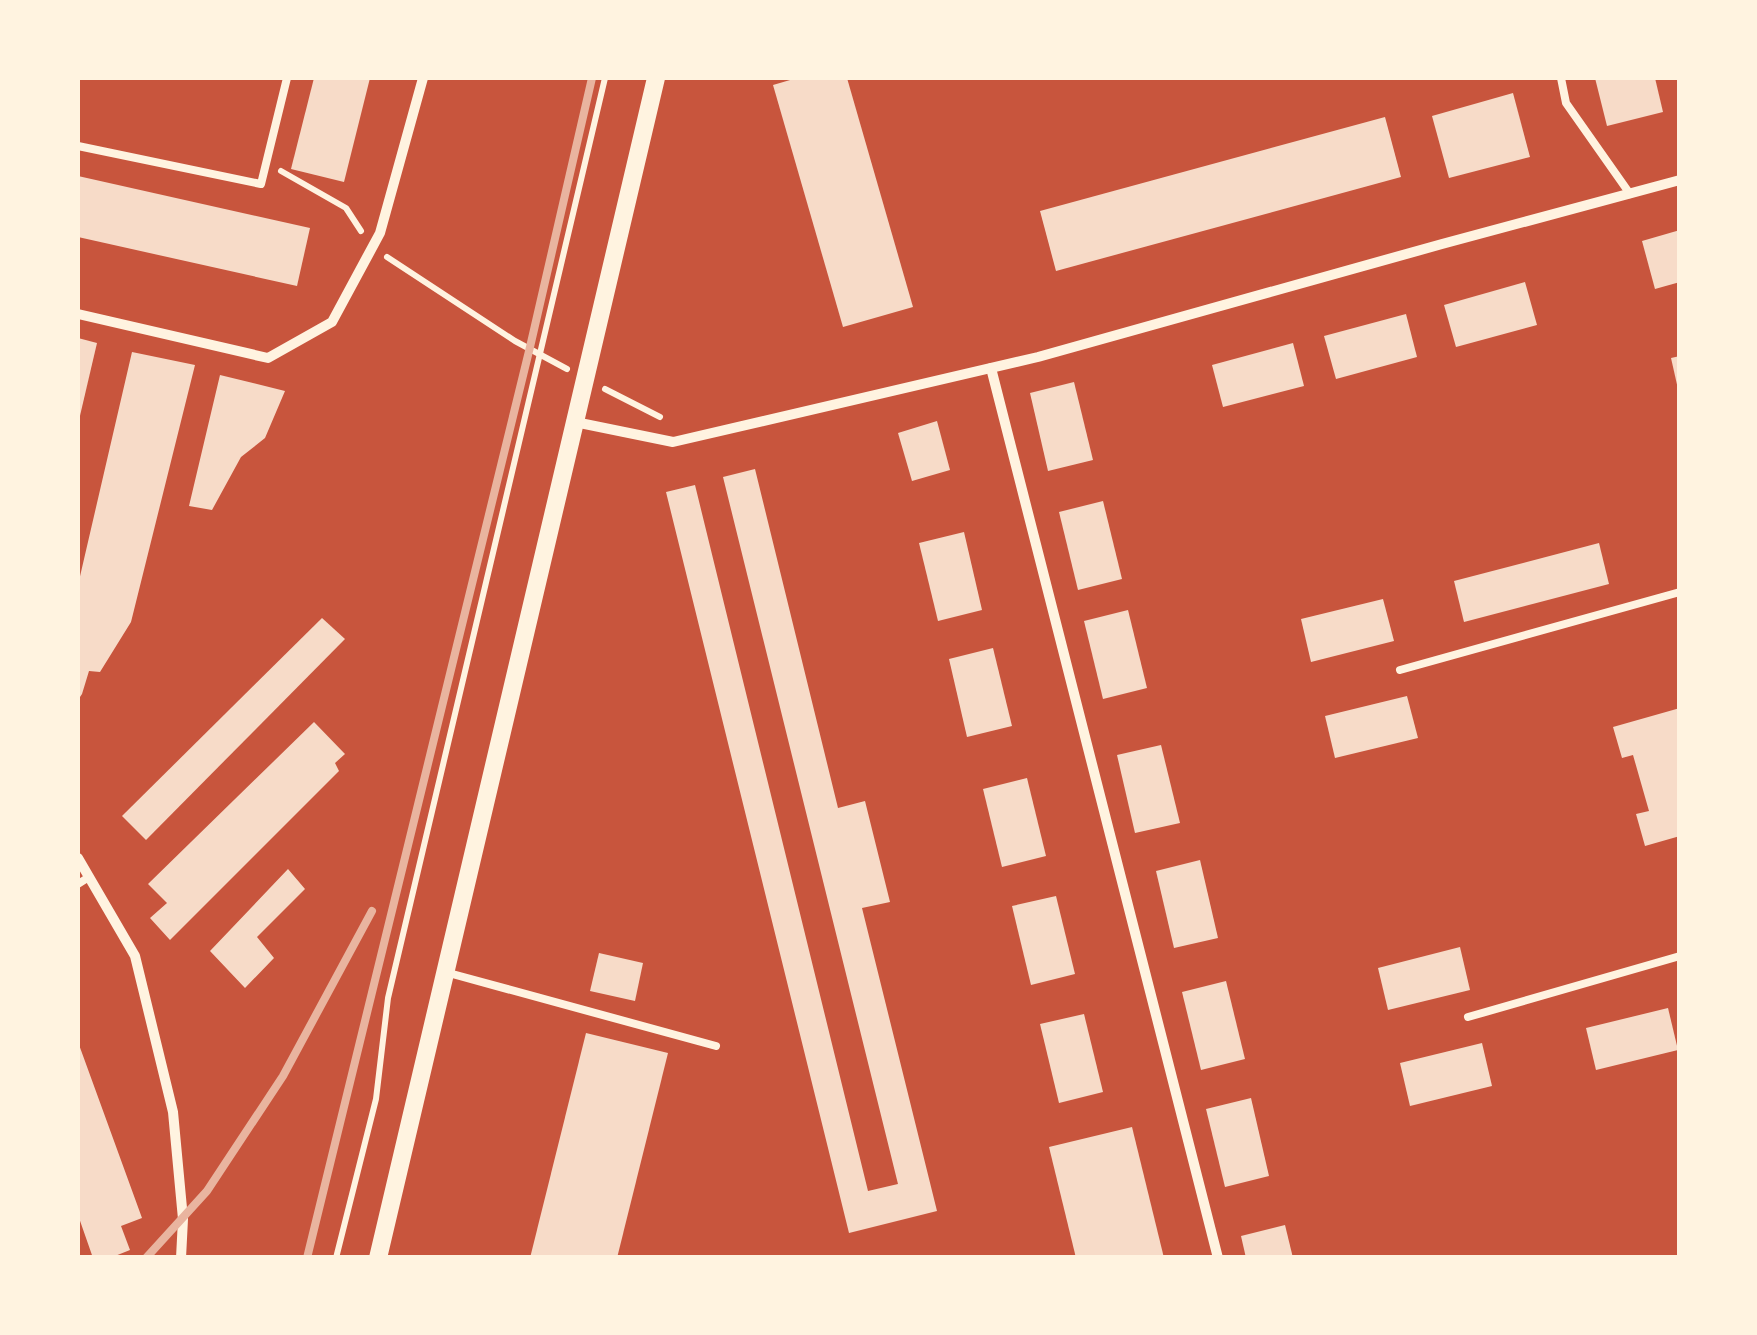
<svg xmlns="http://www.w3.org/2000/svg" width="1757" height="1335" font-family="Mulish,sans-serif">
<rect width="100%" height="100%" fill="#c8553d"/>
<g fill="#f7dbc8">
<path d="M314,78H370L344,182L291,169Z"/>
<path d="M797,78H847L913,307L843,327L773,85Z"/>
<path d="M1595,78H1655L1663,112L1607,126Z"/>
<path d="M1513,93L1530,157L1449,178L1432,116Z"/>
<path d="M1385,117L1401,177L1056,271L1040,211Z"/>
<path d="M78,176L310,228L297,286L78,237Z"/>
<path d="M1680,230V282L1655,289L1642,241Z"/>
<path d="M1525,282L1537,325L1456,347L1444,305Z"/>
<path d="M1406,314L1417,357L1336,379L1324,336Z"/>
<path d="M78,338L97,343L79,420H78Z"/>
<path d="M1293,343L1304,386L1223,407L1212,365Z"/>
<path d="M132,352L195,365L131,622L100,672L89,671L82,694L78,700V585Z"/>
<path d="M1680,356V389H1678L1671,358Z"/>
<path d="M220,375L285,391L265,438L241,457L212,510L189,506Z"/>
<path d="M1074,382L1093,460L1048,471L1030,393Z"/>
<path d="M937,421L950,470L912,481L898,433Z"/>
<path d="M755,469L838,808L865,801L890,902L862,908L937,1211L849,1233L666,492L695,485L868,1191L898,1184L723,477Z"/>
<path d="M1103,501L1122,579L1078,590L1059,512Z"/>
<path d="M964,532L982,610L938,621L919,543Z"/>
<path d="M1599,543L1609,584L1464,622L1454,581Z"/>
<path d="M1383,599L1394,641L1311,662L1301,619Z"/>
<path d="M1128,610L1147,688L1103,699L1084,621Z"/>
<path d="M322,618L345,639L146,840L122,816Z"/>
<path d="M993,648L1012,726L967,737L949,659Z"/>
<path d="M1407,696L1418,738L1335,758L1325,716Z"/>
<path d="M1680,708V836L1645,846L1636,814L1649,811L1633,755L1622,758L1613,727Z"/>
<path d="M314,722L345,754L335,763L339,771L170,940L150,918L167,903L148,884Z"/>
<path d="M1161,745L1180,823L1135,833L1117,755Z"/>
<path d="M1027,778L1046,856L1002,867L983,789Z"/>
<path d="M1200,860L1218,938L1174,948L1156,871Z"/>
<path d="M288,869L305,889L257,937L274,958L245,988L210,951Z"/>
<path d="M1056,896L1075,974L1031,985L1012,906Z"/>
<path d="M1460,947L1470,990L1388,1010L1378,968Z"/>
<path d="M599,953L643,963L635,1001L590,991Z"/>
<path d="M1226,981L1245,1059L1201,1070L1182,992Z"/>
<path d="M1668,1008L1678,1050L1596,1070L1586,1028Z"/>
<path d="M1084,1014L1103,1092L1059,1103L1040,1024Z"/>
<path d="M586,1033L668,1053L617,1258H530Z"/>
<path d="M78,1042L142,1218L121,1226L130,1250L110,1258H93L78,1215Z"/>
<path d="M1482,1043L1492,1086L1410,1106L1400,1063Z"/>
<path d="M1251,1098L1269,1176L1225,1187L1206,1109Z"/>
<path d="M1132,1127L1164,1258H1076L1049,1147Z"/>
<path d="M1285,1225L1293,1258H1246L1241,1236Z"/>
</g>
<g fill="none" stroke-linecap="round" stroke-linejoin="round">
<g stroke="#fff3e0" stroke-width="6">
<path d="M281,171L346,208L361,231"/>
<path d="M387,257L515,341L567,369"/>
<path d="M605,389L660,417"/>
<path d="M336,1258L376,1099L388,998L605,78"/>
</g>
<g stroke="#fff3e0" stroke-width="8">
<path d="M1561,78L1566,103L1630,194"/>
<path d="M78,146L261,184L287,78"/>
<path d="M1400,670L1680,592"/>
<path d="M78,884L89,877"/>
<path d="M445,972L716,1046"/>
<path d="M1468,1017L1680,956"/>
</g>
<g stroke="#fff3e0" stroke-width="10">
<path d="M78,314L268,358L332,322L380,233L423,78"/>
<path d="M991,368L1218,1258"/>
<path d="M575,422L673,442L1038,357L1442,244L1680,180"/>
<path d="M78,858L135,956L173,1112L183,1219L181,1258"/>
</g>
<path stroke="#fff3e0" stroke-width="18" d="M378,1258L656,78"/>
<g stroke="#e9b49f" stroke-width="8">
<path d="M146,1258L207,1191L283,1076L372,911"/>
<path d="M307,1258L530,347L592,78"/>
</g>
</g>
<rect width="1757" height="1335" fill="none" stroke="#fff3e0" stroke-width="160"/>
</svg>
